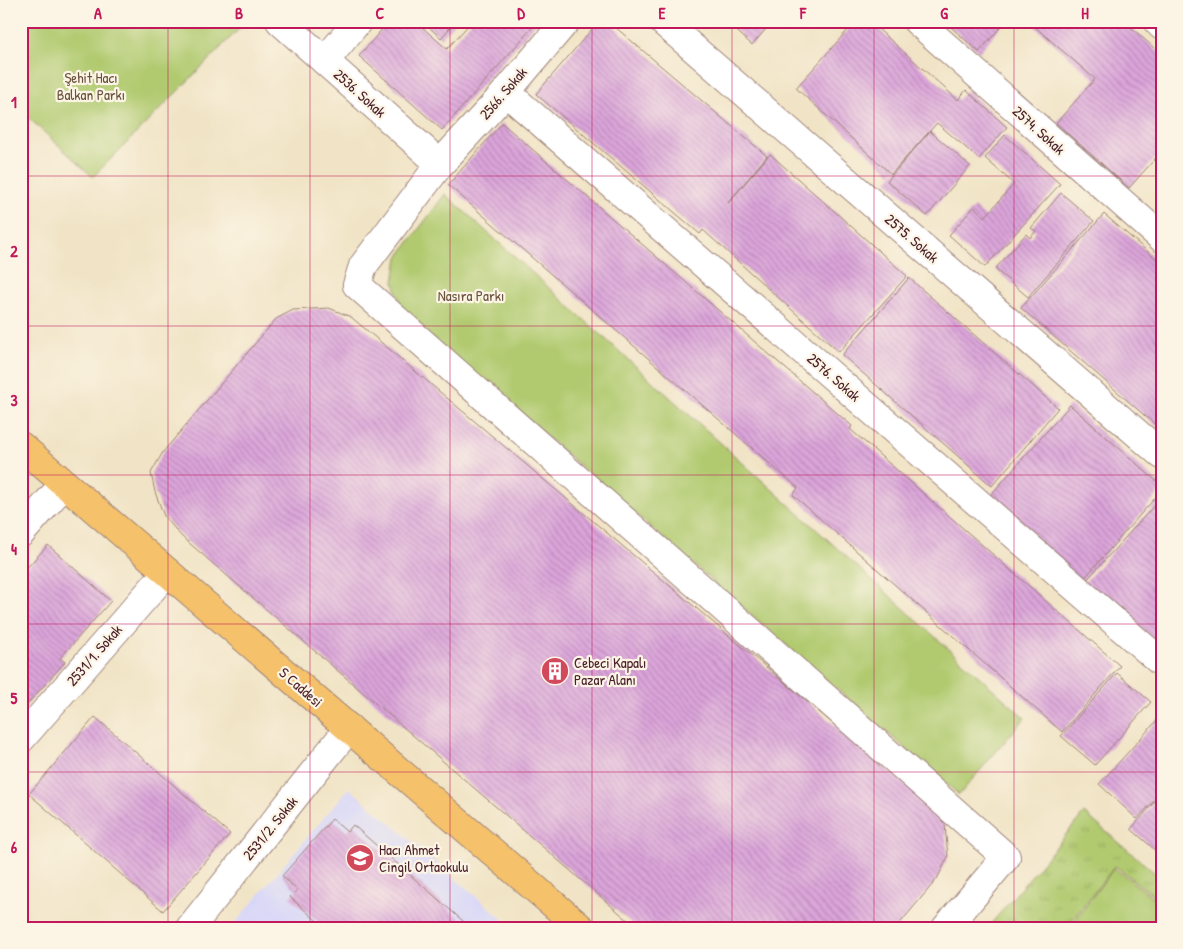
<svg xmlns="http://www.w3.org/2000/svg" width="1183" height="949" font-family="'Patrick Hand',sans-serif">
<defs>
<pattern id="grass-tufts" width="24" height="20" patternUnits="userSpaceOnUse" patternTransform="scale(1.25)"><rect width="24" height="20" fill="#b1ca6f"/><path d="M3 7l-1-3M5 7V3M7 7l1-3M15 17l-1-3M17 17v-4M19 17l1-3" fill="none" stroke="#9aad60"/></pattern>
<pattern id="building-back-hatch" width="6" height="6" patternUnits="userSpaceOnUse" patternTransform="scale(1.25)"><rect width="6" height="6" fill="#dca5db"/><path d="M-1 5l2 2M0 0l6 6M5-1l2 2" fill="none" stroke="#b486b2"/></pattern>
</defs>
<rect width="100%" height="100%" fill="#fcf5e5"/>
<filter id="ink" filterUnits="userSpaceOnUse"><feTurbulence type="fractalNoise" baseFrequency=".02" numOctaves="2"/><feDisplacementMap in="SourceGraphic" scale="10" xChannelSelector="R" yChannelSelector="G"/><feConvolveMatrix kernelMatrix="1 2 1 2 8 2 1 2 1" color-interpolation-filters="sRGB"/></filter>
<filter id="wash" filterUnits="userSpaceOnUse"><feTurbulence type="fractalNoise" baseFrequency=".0096" numOctaves="4" result="noise"/><feDisplacementMap in="SourceGraphic" scale="20" xChannelSelector="R" yChannelSelector="G"/><feGaussianBlur stdDeviation="1.12" result="paint"/><feColorMatrix in="noise" values="0 0 0 0 0 0 0 0 0 0 0 0 0 0 0 0 0 1.4 0 .05"/><feComposite in="paint" operator="in"/></filter>
<g filter="url(#wash)">
<rect width="100%" height="100%" fill="#f1e4c6"/>
<path fill="#d8d7f8" d="M349,788L513,928H231Z"/>
<path fill="url(#grass-tufts)" stroke="#7e744d" d="M1084,813L1162,879V902L1115,866L1066,928H993L990,925Z"/>
<g fill="#b1ca6f" stroke="#7e744d">
<path d="M21,21H247L93,177L21,111Z"/>
<path d="M445,194L1025,718L959,795L403,312L394,282L398,257Z"/>
<path d="M1114,868L1162,904V928H1069Z"/>
</g>
<g id="blocks">
<g fill="url(#building-back-hatch)">
<path d="M389,21H415L447,49L472,21H538L442,130L359,56Z"/>
<path d="M422,21H456L441,38Z"/>
<path d="M599,21H608L767,156L728,203L770,154L907,276L839,352L703,230L700,234L536,94Z"/>
<path d="M726,21H773L752,45Z"/>
<path d="M856,21H869L958,100L966,90L1007,127L979,159L937,123L891,174L796,88Z"/>
<path d="M944,21H1006L979,52Z"/>
<path d="M1038,21H1124L1162,55V151L1129,188L1056,123L1095,79L1034,26Z"/>
<path d="M502,123L852,426L850,429L1120,666L1062,732L793,495L798,488L448,185Z"/>
<path d="M930,131L970,166L927,216L887,181Z"/>
<path d="M1005,135L1060,184L985,267L949,235L974,207L985,217L1014,184L985,158Z"/>
<path d="M1061,193L1094,221L1028,297L995,269L1026,234L1030,238L1036,231L1031,228Z"/>
<path d="M1104,214L1162,264V425L1159,428L1021,308Z"/>
<path d="M909,278L1058,408L992,486L842,355Z"/>
<path d="M329,308L351,317L932,807L945,825L948,857L937,879L896,928H637L181,536L164,516L155,492L151,473L163,452L276,319L293,310Z"/>
<path d="M1070,405L1162,486V490L1081,582L987,499Z"/>
<path d="M1162,497V637L1154,645L1084,583Z"/>
<path d="M48,545L111,601L60,658L65,662L21,711V574Z"/>
<path d="M1117,673L1151,702L1095,765L1061,736Z"/>
<path d="M1162,715V792L1137,819L1099,784Z"/>
<path d="M95,717L230,834L163,911L29,794Z"/>
<path d="M1162,797V856L1131,829L1157,799L1159,801Z"/>
<path d="M332,819L347,832L353,825L471,928H325L290,897L297,890L282,876Z"/>
</g>
</g>
</g>
<g filter="url(#ink)">
<use href="#blocks" fill-opacity="0" stroke="#9e8278" stroke-width="1"/>
<g fill="none" stroke-linecap="round" stroke-linejoin="round">
<defs>
<g id="minor">
<path d="M280,21L440,164"/>
<path d="M566,21L506,92L440,164L363,266L357,285L1006,857L946,928"/>
<path d="M662,21L1162,455"/>
<path d="M917,21L1162,238"/>
<path d="M1157,21L1162,26"/>
<path d="M325,61L358,21"/>
<path d="M506,92L1162,663"/>
<path d="M21,533L64,484"/>
<path d="M21,739L167,572"/>
<path d="M190,928L349,728"/>
</g>
<path id="major" d="M21,446L581,928"/>
</defs>
<use href="#minor" stroke="#9e8278" stroke-width="30"/>
<use href="#major" stroke="#9e8278" stroke-width="30"/>
<use href="#minor" stroke="#fff" stroke-width="28"/>
<use href="#major" stroke="#f5c16b" stroke-width="28"/>
</g>
</g>
<path fill="none" stroke="#c2185b" stroke-width="1" stroke-opacity="0.55" d="M168,21V928M310,21V928M450,21V928M592,21V928M732,21V928M874,21V928M1014,21V928M21,176H1162M21,326H1162M21,475H1162M21,624H1162M21,772H1162"/>
<defs>
<symbol id="building-disc" viewBox="-11 -11 22 22"><circle r="9.5" fill="#d1495b" stroke="#fcf5e5"/><path d="M-4-6H4V6H1V3H-1V6H-4ZM-2.5-4.3h1.7v1.8h-1.7ZM.8-4.3h1.7v1.8H.8ZM-2.5-1h1.7V.8h-1.7ZM.8-1h1.7V.8H.8Z" fill="#fff"/></symbol>
<symbol id="school-disc" viewBox="-11 -11 22 22"><circle r="9.5" fill="#d1495b" stroke="#fcf5e5"/><path d="M0-5L7-2L0 1L-7-2ZM-4 1L0 2.5L4 1V4Q0 6-4 4Z" fill="#fff"/></symbol>
</defs>
<g fill-rule="evenodd">
<use href="#building-disc" x="539" y="655" width="32" height="32"/>
<use href="#school-disc" x="344" y="842" width="32" height="32"/>
</g>
<g text-anchor="middle" dominant-baseline="central" stroke-width="4.5" stroke-linejoin="round" paint-order="stroke">
<g font-size="15" fill="#69523f" stroke="#fcf5e5">
<text x="91" y="77">Şehit Hacı<tspan x="91" dy="17">Balkan Parkı</tspan></text>
<text x="471" y="295">Nasıra Parkı</text>
</g>
<g font-size="15" fill="#4a1f2b" stroke="#fcf5e5">
<text transform="translate(360 93) rotate(42)">2536. Sokak</text>
<text transform="translate(503 93) rotate(-49)">2566. Sokak</text>
<text transform="translate(1039 130) rotate(42)">2574. Sokak</text>
<text transform="translate(912 238) rotate(41)">2575. Sokak</text>
<text transform="translate(834 377) rotate(41)">2576. Sokak</text>
<text transform="translate(94 655) rotate(-49)">2531/1. Sokak</text>
<text transform="translate(301 687) rotate(41)">S Caddesi</text>
<text transform="translate(270 828) rotate(-51)">2531/2. Sokak</text>
</g>
<g font-size="15" fill="#4a1f2b" stroke="#fcf5e5" text-anchor="start">
<text x="574" y="662">Cebeci Kapalı<tspan x="574" dy="17">Pazar Alanı</tspan></text>
<text x="379" y="849">Hacı Ahmet<tspan x="379" dy="17">Cingil Ortaokulu</tspan></text>
</g>
</g>
<rect width="1183" height="949" fill="none" stroke="#fcf5e5" stroke-width="55"/>
<rect x="28" y="28" width="1128" height="894" fill="none" stroke="#c2185b" stroke-width="2"/>
<g font-size="16" text-anchor="middle" font-weight="bold" fill="#c2185b">
<text x="98" y="19">A</text>
<text x="239" y="19">B</text>
<text x="380" y="19">C</text>
<text x="521" y="19">D</text>
<text x="662" y="19">E</text>
<text x="803" y="19">F</text>
<text x="944" y="19">G</text>
<text x="1085" y="19">H</text>
<text x="14" y="108">1</text>
<text x="14" y="257">2</text>
<text x="14" y="406">3</text>
<text x="14" y="555">4</text>
<text x="14" y="704">5</text>
<text x="14" y="853">6</text>
</g>
</svg>
